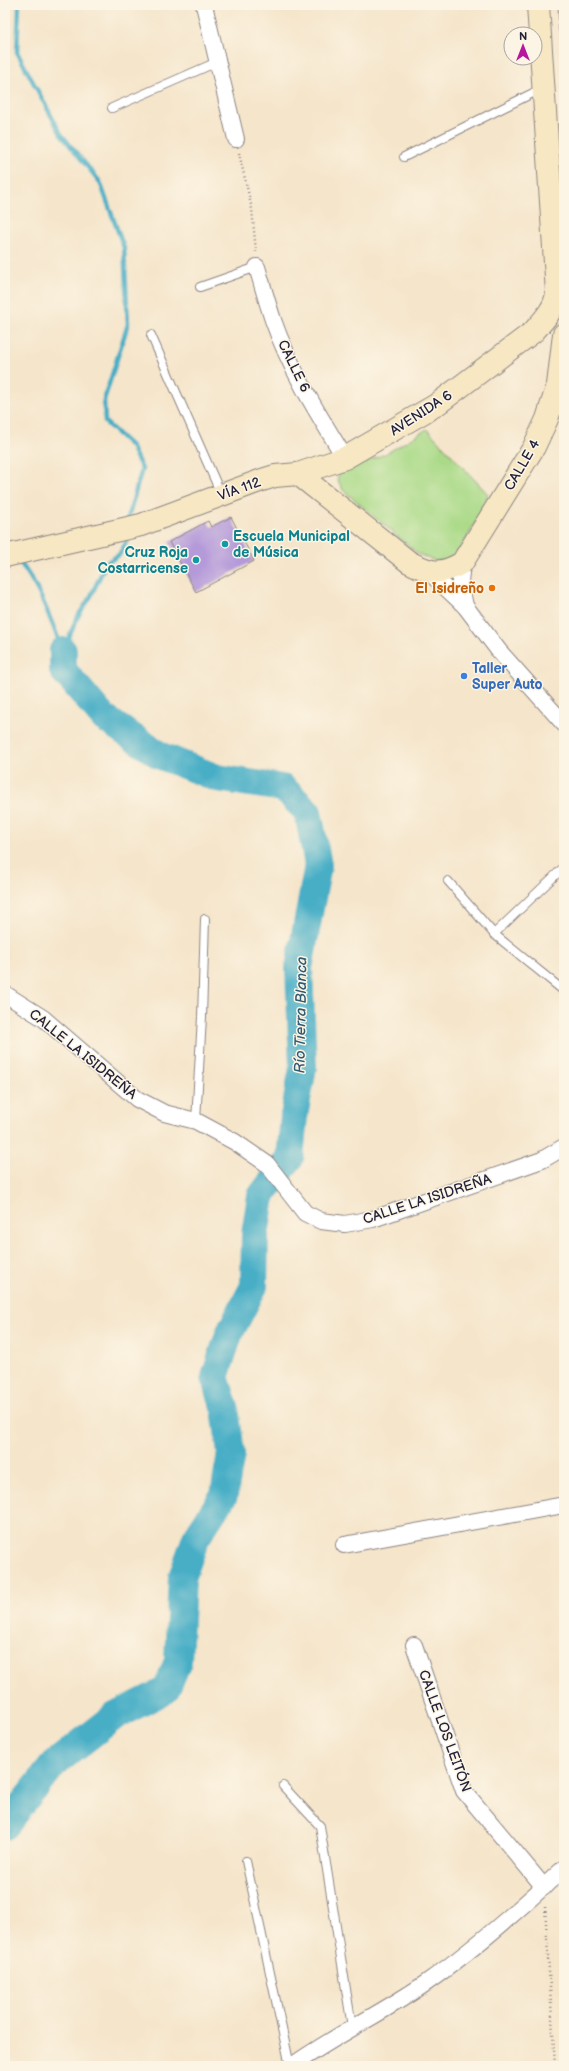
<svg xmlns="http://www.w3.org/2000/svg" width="569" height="2071" font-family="'Balsamiq Sans',sans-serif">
<rect width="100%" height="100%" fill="#fcf5e5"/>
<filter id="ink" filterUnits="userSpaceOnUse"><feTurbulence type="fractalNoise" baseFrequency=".025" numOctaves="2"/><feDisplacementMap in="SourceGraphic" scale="8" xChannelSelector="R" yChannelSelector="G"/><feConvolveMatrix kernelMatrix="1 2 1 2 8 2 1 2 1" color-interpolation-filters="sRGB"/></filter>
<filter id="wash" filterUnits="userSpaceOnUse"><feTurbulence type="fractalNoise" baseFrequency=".012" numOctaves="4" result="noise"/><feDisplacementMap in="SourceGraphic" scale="16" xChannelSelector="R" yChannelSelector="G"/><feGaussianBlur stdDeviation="0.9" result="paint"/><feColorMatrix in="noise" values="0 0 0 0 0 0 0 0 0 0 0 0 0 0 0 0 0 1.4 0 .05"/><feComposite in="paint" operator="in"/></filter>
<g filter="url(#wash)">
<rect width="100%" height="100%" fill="#f5e5ca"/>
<path fill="#aada88" stroke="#667e62" d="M427,429L488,494C481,510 461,562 440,561C432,561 424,557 417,553L343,490L337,479L340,473L387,453Z"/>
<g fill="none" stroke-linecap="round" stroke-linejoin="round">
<g stroke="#46aec6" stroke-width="4.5">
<path d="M19,5L17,52L61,134L100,182L124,248L128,324L104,400L105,422L131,446L142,469L127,521"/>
<path d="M18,560C39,585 51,621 63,651"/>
<path d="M63,651L78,616L91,596L106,563L119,555L126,543L127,534"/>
</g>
<path stroke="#46aec6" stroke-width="28" d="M5,1826L54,1764L115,1716L166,1690L178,1661L182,1577L196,1538L224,1495L231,1453L225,1408L215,1377L229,1334L254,1286L255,1235L261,1196L290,1158L294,1116L303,1068L299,968L318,865L308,812L283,788L217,778L161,756L104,718L63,670V651"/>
</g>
<g id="blocks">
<g fill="#b49ad9">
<path d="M558,5H564V30L559,31Z"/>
<path d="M231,517L254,561L196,592L169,542L208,521L211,527Z"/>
</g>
</g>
</g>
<g filter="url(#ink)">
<use href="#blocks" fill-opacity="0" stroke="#8c8482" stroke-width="1"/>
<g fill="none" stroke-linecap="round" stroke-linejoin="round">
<defs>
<g id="service">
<path d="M112,108L217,62"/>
<path d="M404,157L543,88"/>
<path d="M200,287L257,267"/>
<path d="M151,335L221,494"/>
<path d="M448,881L494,934L564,991"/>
<path d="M494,934L564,867"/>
<path d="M196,1121L202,1017L205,919"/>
<path d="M283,1786L320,1826L352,2027"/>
<path d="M246,1861L290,2066"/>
</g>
<g id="minor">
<path d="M204,5L236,139"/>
<path d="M257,267C262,284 267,302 273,320C290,369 318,414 345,458"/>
<path d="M462,563L460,582L465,606"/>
<path d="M428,571L465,606L499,651L564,724"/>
<path d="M5,994L43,1018L137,1099L164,1113L196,1121L235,1142L267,1164L305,1213L321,1221L345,1224L373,1219L542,1160L564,1147"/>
<path d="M344,1545L564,1505"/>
<path d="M414,1645L464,1791L544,1887"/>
<path d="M292,2066C335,2035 383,2013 426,1983C475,1949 521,1908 564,1868"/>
</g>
<g id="secondary">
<path d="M298,474L409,562C431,573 439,576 462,563L534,447L547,419L558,385L564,334"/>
<path d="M5,556L141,525L262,480L275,476L298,474L345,458L436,405L533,332C543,321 555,309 557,293L538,5"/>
</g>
</defs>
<use href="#service" stroke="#8c8482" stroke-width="10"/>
<use href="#minor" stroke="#8c8482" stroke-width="18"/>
<use href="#secondary" stroke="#8c8482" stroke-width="24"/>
<g stroke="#8c8482" stroke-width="2.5" stroke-dasharray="1 3" stroke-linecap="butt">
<path d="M239,153L252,209L256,252"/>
<path d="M545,1907L555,2066"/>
</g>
<use href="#service" stroke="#fff" stroke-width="8"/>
<use href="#minor" stroke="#fff" stroke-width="16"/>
<use href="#secondary" stroke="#f7e8c3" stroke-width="22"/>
</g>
</g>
<g fill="#0f9aa8" stroke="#fcf5e5" stroke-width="1.5">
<circle cx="225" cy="544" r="4"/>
<circle cx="196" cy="560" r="4"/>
</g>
<circle fill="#e8710a" stroke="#fcf5e5" stroke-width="1.5" cx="492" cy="588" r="4"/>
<circle fill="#3f7fe0" stroke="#fcf5e5" stroke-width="1.5" cx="464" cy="676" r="4"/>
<g text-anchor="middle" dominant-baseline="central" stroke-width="3" stroke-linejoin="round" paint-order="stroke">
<g font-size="14" fill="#22223b" stroke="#fcf5e5">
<text transform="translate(294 366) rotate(64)">CALLE 6</text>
<text transform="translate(421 413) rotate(-33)">AVENIDA 6</text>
<text transform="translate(522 465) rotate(-60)">CALLE 4</text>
<text transform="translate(239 489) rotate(-20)">VÍA 112</text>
<text transform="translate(83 1054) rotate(39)">CALLE LA ISIDREÑA</text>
<text transform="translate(427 1199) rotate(-18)">CALLE LA ISIDREÑA</text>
<text transform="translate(445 1731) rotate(70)">CALLE LOS LEITÓN</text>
</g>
<g font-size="14" font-weight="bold" fill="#0d838f" stroke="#fcf5e5" text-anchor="start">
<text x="233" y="536">Escuela Municipal<tspan x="233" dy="16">de Música</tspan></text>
<text x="188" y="552" text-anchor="end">Cruz Roja<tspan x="188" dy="16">Costarricense</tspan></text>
</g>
<g font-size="14" font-weight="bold" fill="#c56008" stroke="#fcf5e5" text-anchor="end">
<text x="484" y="588">El Isidreño</text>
</g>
<g font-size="14" font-weight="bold" fill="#366cbe" stroke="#fcf5e5" text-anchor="start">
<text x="472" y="668">Taller<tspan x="472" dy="16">Super Auto</tspan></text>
</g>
<g font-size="15" font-style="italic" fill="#305a73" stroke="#fcf5e5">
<text transform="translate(301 1015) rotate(-89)">Río Tierra Blanca</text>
</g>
</g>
<rect width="569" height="2071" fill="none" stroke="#fcf5e5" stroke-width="20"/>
<g transform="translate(523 46)"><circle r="19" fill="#fcf5e5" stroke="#a5a1a1"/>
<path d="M0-3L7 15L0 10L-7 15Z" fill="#b5179e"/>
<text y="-6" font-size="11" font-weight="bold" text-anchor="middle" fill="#22223b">N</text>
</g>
</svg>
